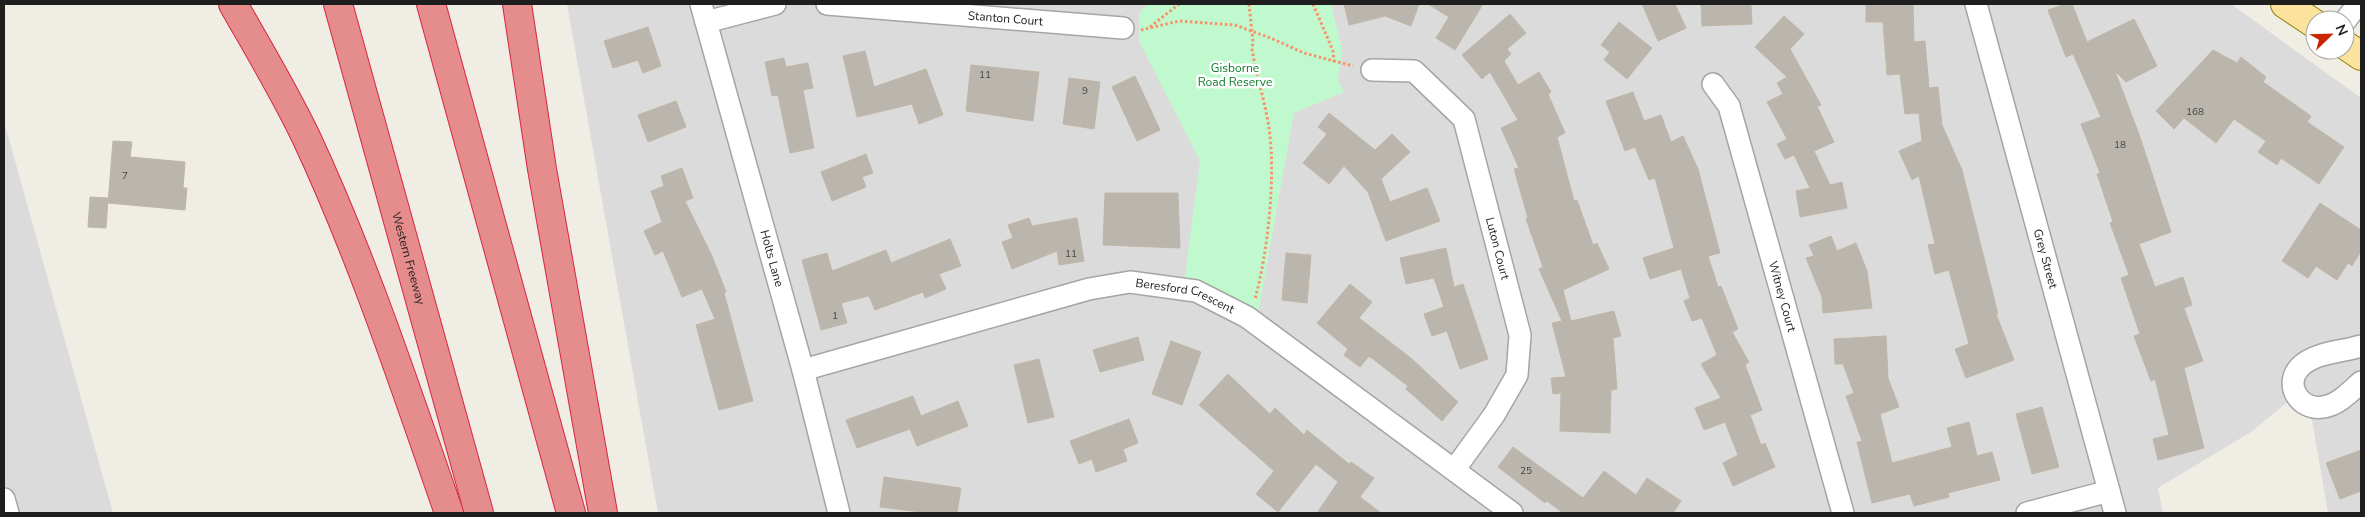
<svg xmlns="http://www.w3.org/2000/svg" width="2365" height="517" font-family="'Nunito Sans',sans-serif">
<rect width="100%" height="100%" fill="#efede4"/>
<g fill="#dcdbdb">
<path d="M567,4H2231L2361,98V513H2328L2312,420L2289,401L2251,432L2158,488L2163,513H658Z"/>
<path d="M4,121L50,287L113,513H4Z"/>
</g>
<path fill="#c1f9cf" d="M1149,4H1331L1342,50L1338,80L1344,92L1294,113L1258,314L1185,277L1200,161L1139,41V12Z"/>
<g fill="#bbb6ad" stroke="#c0b6a6">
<path d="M1344,4H1419L1411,26L1385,16L1349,25Z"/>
<path d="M1428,4H1483L1455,50L1436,38L1449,17Z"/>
<path d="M1642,4H1675L1686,28L1658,41Z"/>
<path d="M1701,4H1751L1752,24L1702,26Z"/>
<path d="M1866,4H1913L1914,42L1925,41L1929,88L1938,87L1942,125L1962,170L1998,314H1996L2014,360L1966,378L1955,349L1969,344L1949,270L1935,274L1928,245L1935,244L1919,176L1912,180L1899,151L1922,141L1919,113L1905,114L1900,74L1887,75L1883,22H1866Z"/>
<path d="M2066,4H2072L2087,42L2134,19L2157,66L2126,82L2115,71L2140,137L2171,232L2139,244L2155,287L2183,277L2192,305L2184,308L2203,361L2184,368L2204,448L2158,460L2153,439L2169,435L2155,379L2151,381L2134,336L2140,334L2121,278L2129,275L2110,223L2113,222L2097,174L2100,173L2081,124L2101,117L2073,54L2066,57L2048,10Z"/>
<path d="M1510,14L1526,33L1507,49L1511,54L1504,61L1518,85L1539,72L1551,92L1548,94L1565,133L1557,137L1574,201L1577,200L1593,245L1597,243L1609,269L1563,290L1571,321L1614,311L1621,336L1613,338L1617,389L1611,390L1610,433L1560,431L1561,393L1553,394L1551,378L1566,377L1552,323L1562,321L1539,269L1543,267L1526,219L1528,218L1514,169L1519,168L1501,128L1518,120L1490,72L1482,79L1462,55Z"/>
<path d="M1784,16L1804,34L1790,49L1821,105L1817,106L1834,142L1814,151L1830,185L1842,182L1847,208L1800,217L1796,191L1810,188L1794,155L1785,159L1777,144L1787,139L1767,102L1783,94L1777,83L1787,77L1755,47Z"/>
<path d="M1619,22L1652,48L1627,79L1604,60L1610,52L1601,45Z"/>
<path d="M648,27L661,66L643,73L638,60L613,68L604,41Z"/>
<path d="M2213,50L2237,63L2241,57L2266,77L2263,82L2311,116L2307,122L2344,147L2319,184L2281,158L2277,165L2258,152L2266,141L2234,119L2216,143L2184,118L2174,129L2156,111Z"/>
<path d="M865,51L874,87L926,69L943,115L919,124L912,104L857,117L843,56Z"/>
<path d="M784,58L786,67L808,63L813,88L803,90L814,148L790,153L778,95L772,96L765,62Z"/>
<path d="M971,65L1039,72L1033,121L966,111Z"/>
<path d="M1135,76L1160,130L1137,141L1112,87Z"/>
<path d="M1069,78L1100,82L1094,129L1063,124Z"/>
<path d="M1633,92L1644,121L1661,115L1671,142L1683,136L1698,169L1720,253L1708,256L1718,287L1721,286L1738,329L1732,332L1749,362L1745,365L1762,410L1750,415L1761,445L1765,443L1775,467L1733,486L1723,463L1738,455L1725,422L1704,430L1695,408L1721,398L1701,364L1717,355L1702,318L1692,321L1684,301L1690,298L1681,269L1650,279L1643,258L1674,248L1655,178L1649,180L1635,147L1625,151L1606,101Z"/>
<path d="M676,101L686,127L648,142L638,115Z"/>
<path d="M1329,113L1375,150L1392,134L1410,152L1381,179L1390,202L1427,188L1440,221L1386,241L1368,192L1344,166L1329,184L1303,163L1327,134L1318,127Z"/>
<path d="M113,141L132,142L130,157L185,162L183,188H187L185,210L108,203Z"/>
<path d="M866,154L873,173L862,177L866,187L832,201L821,172Z"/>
<path d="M682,168L693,198L685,201L712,256L726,292L724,293L753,401L719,410L696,325L715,319L702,289L682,297L663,251L655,255L644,231L662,222L651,191L664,186L661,176Z"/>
<path d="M1105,193H1178L1180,248L1103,245Z"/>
<path d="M90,197L108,198L106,228L88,227Z"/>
<path d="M2320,203L2361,230V251L2352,266L2348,263L2337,280L2316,266L2308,278L2282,261Z"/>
<path d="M1029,218L1032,226L1077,218L1084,261L1059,265L1057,251L1012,269L1002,242L1013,238L1008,225Z"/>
<path d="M1831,236L1837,251L1856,243L1867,271L1872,308L1823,313L1822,297L1806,258L1814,256L1809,245Z"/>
<path d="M950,239L961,266L939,274L946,289L925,298L923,292L875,310L869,296L841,303L847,323L821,330L802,260L827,253L832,271L886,250L891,263Z"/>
<path d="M1446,248L1454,287L1463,284L1488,359L1460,369L1447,331L1432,336L1424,314L1444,307L1434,278L1406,284L1400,258Z"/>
<path d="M1286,253L1311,255L1307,303L1282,300Z"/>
<path d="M1350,284L1372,302L1359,318L1412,359L1458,402L1442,421L1406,389L1408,386L1369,356L1360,367L1344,355L1348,349L1317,323Z"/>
<path d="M1886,336L1888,378L1899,407L1880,414L1892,463L1952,447L1947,428L1969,422L1977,456L1992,452L2000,480L1948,493L1949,497L1914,506L1910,494L1872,503L1857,442L1862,441L1846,396L1854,393L1843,364H1835L1834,339Z"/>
<path d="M1138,337L1144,360L1100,372L1093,350Z"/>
<path d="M1171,341L1201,352L1182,405L1152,394Z"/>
<path d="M1039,359L1054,417L1028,423L1014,365Z"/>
<path d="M1228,374L1270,414L1275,408L1304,435L1307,430L1349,464L1351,462L1374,478L1360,497L1381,513H1317L1338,482L1316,464L1278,512L1256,494L1274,471L1199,405Z"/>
<path d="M913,396L921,416L958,401L968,426L917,446L910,429L857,448L846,420Z"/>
<path d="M2042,407L2059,467L2032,474L2016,414Z"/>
<path d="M1129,419L1138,443L1123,449L1127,461L1096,472L1092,459L1079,464L1070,441Z"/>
<path d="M1513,447L1583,498L1604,471L1636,495L1647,478L1681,501L1673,513H1563L1547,501L1545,503L1498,467Z"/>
<path d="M2361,450V491L2340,499L2326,463Z"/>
<path d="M884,477L961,488L957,513H929L880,507Z"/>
</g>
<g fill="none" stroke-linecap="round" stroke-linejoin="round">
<defs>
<g id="minor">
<path id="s1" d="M701,4L803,370L839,513"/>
<path id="s2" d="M827,4L1123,28"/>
<path id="s3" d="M1976,4L2115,513"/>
<path d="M2345,21L2358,4"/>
<path d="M706,22L775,4"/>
<path id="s4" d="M1372,70L1414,71L1464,119L1520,335L1517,375L1494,415L1454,470"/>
<path id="s5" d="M1713,84L1729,106L1843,513"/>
<path d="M2361,346C2342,352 2315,352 2300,367C2283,385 2300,411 2323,407C2338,405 2350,392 2361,382"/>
<path id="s6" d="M803,370L1089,289L1130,282L1196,291L1247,317L1512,513"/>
<path d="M4,499L8,513"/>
<path d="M2027,513L2109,491"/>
</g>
<g id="major">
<path d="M2285,4L2315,24"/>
<path d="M2345,45L2361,56"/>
</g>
<g id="highway">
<path d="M233,4C258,48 284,91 306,137C363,259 405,387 449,513"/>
<path id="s7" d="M338,4L479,513"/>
<path d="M431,4L571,513"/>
<path d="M517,4L542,169L603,513"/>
</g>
</defs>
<use href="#minor" stroke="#a5a5a5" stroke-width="24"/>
<use href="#major" stroke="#967e02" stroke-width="30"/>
<use href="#highway" stroke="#d72644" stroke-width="30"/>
<g stroke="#f8926b" stroke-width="3" stroke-dasharray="2.5 2.5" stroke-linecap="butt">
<path d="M1249,4L1253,42L1252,49C1256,75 1265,101 1269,128C1276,176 1268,252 1255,299"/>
<path d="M1313,4L1333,51L1334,62"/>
<path d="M1150,27L1179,4"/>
<path d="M1141,30L1179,21L1235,25L1273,39L1304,53L1353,66"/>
</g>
<use href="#minor" stroke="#fff" stroke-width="21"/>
<use href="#major" stroke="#fbe29d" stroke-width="28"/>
<use href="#highway" stroke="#e58c8d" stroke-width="28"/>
</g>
<g text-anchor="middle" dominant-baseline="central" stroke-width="5" stroke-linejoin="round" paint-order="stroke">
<g font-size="10" fill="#454442">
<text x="985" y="75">11</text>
<text x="1085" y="91">9</text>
<text x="2195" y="112">168</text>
<text x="2120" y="145">18</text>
<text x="125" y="176">7</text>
<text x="1071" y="254">11</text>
<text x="835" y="316">1</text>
<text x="1526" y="471">25</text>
</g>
<g font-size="12" fill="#1e1e1e" stroke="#fff">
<text stroke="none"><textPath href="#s2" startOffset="179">Stanton Court</textPath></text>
<text stroke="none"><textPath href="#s4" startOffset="245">Luton Court</textPath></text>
<text stroke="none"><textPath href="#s7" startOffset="264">Western Freeway</textPath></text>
<text stroke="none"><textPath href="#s1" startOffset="264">Holts Lane</textPath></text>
<text stroke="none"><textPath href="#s3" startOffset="264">Grey Street</textPath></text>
<text stroke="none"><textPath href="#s5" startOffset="225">Witney Court</textPath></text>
<text stroke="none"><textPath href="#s6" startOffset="396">Beresford Crescent</textPath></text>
</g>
<g font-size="12" fill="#0d7b29" stroke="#fff">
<text x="1235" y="68">Gisborne<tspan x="1235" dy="14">Road Reserve</tspan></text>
</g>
</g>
<rect width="2365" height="517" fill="none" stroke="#1e1e1e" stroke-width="10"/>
<g transform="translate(2330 35) rotate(67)"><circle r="24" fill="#ffffff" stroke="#a5a5a5"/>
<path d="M0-4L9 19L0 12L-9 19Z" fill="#c92502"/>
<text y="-8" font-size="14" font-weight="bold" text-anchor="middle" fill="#1e1e1e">N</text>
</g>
</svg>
